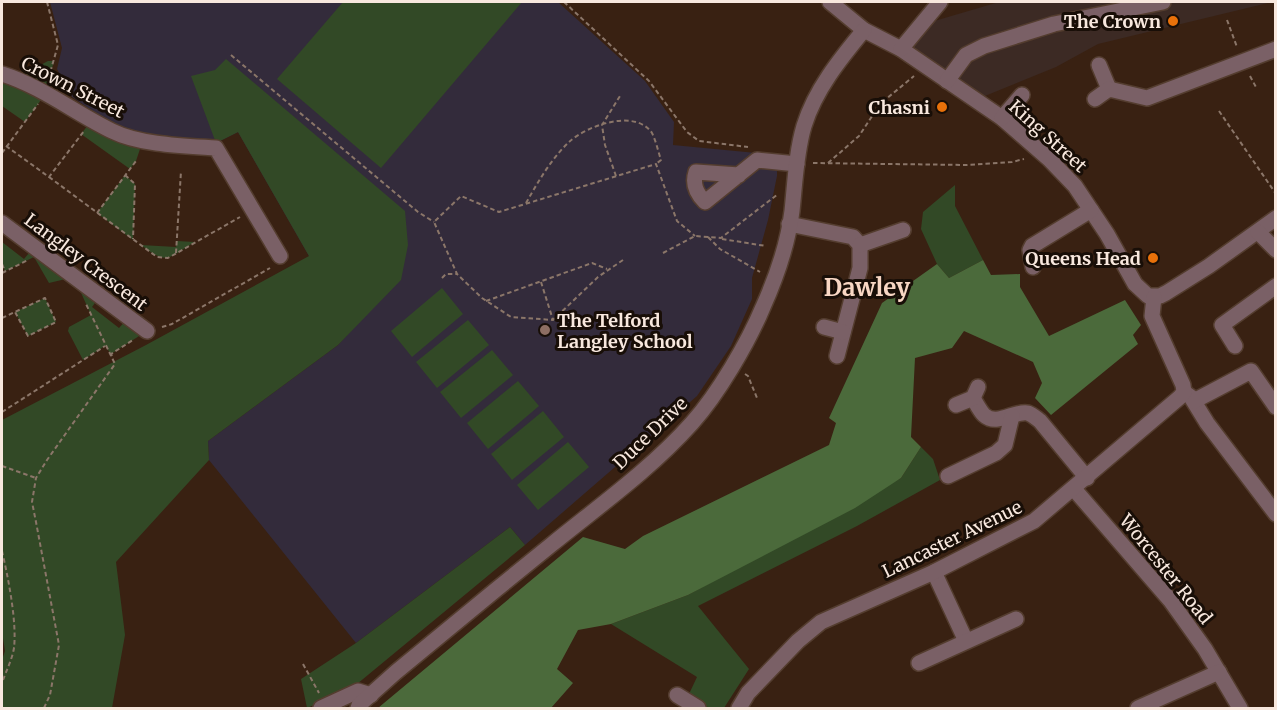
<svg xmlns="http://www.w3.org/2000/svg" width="1277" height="710" font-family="Merriweather,serif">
<rect width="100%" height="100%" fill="#392112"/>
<path fill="#3c2a24" d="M999,2H1272L1098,44L1056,67L980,98L903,46L931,22Z"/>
<path fill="#332b3b" d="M50,2H558L645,81L674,122L673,145L777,155V176L768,220L752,278V299L731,346L697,396L525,545L510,527L356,643L209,460L208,441L338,345L365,315L309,256L238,132L216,143L171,140L142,134L106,120L72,97L57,69L62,48Z"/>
<g fill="#324926">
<path d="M343,2H522L381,168L277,79Z"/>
<path d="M226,59L405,211L408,245L401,280L338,345L208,441L209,460L116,562L125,635L112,708H2V660L5,651L2,632V420L146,345L309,256L238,132L216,143L191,76L215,70Z"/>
<path d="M48,61H54L45,93L16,78Z"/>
<path d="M2,83L17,88L41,100L25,122L2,106Z"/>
<path d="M92,120L143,140L136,161L130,169L81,134Z"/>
<path d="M125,175L135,184L133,240L97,213Z"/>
<path d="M955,185V206L983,260L949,278L937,264L921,229L923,212Z"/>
<path d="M177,241L195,242C167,258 169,266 141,245L176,247Z"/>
<path d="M2,242L24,259L34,247L100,296L92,307L119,328L128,318L147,331L111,354L105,346L83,360L68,331L69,327L91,315L74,277L49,283L34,257L5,271L2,264Z"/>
<path d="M442,288L463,314L412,357L391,331Z"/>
<path d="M45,298L56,322L28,336L15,312Z"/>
<path d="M468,320L489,345L437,388L416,362Z"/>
<path d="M492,350L513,375L461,418L440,392Z"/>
<path d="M518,381L539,406L488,449L467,423Z"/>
<path d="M543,411L564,437L512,480L491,454Z"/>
<path d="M568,442L589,467L538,510L517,485Z"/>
<path d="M921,447L933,459L940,480L857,526L698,606L749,669L724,708C711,708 696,708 689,694L697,677L611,624L688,595L901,478Z"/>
<path d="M510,527L525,545L351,689L307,708L301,679L356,643Z"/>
</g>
<path fill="#4b6a3b" d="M983,260L991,275L1020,274V287L1049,336L1125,300L1141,325L1133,335L1138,344L1051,415L1035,398L1042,383L1033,362L964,331L952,348L915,358L911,437L921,447L901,478L855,508L688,595L611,624L578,630L557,669L573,683L551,708H378L583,537L625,549L643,536L829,445L836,423L829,418L882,303L937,264L949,278Z"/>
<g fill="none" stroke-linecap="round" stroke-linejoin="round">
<defs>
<g id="minor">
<path d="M830,2L864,30L901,49L1002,118L1049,159L1075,186L1107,234L1135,284L1148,296H1160L1166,293L1209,266L1276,218"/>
<path d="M901,49L940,2"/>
<path d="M1099,65L1109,89"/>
<path d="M2,74C41,86 75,113 112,131C140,145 185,146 216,148L280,256"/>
<path d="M947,81L966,55L984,46L1054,24L1163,2"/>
<path d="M1095,99L1109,89L1147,98L1276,49"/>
<path d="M1002,118L1022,95"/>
<path d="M739,175L696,172C692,184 696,193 705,202L757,160L797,164"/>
<path d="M2,223L147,331"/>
<path d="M789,224L853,237L860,245V268L837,356"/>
<path d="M1258,232L1276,250"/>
<path d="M860,245L903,230"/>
<path d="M1033,267L1030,250L1032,246L1091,210"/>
<path d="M824,327L843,332"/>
<path d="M1235,346L1222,325L1276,286"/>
<path d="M1184,392L1191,397L1207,423L1276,514"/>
<path d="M973,398C976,403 980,411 984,415C997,427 1014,410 1028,413C1033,415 1036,418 1040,421L1087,478"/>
<path d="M1194,401L1251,371L1276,407"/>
<path d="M956,405L973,398L978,387"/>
<path d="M948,476L996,453L1005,445L1012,416"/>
<path d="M1074,489L1170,600L1205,649L1240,708"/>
<path d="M934,572L966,641"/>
<path d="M919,663L1016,619"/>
<path d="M677,695L698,708"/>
<path d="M321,708L358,691L371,695"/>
<path d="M358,708L359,705L396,672C448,629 499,587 551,545C599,506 651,469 692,423C718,394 748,343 763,307C776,278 788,243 792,211C795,183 796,153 804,126C815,90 840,59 864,30"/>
<path d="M739,708L748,693L798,641L821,622L934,572L1034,521L1180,397L1184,392L1183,385L1152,316L1154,297"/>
<path d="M1138,708L1219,672"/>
</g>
</defs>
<use href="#minor" stroke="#543d2f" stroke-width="18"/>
<g stroke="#8b7669" stroke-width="2" stroke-dasharray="4.5 3" stroke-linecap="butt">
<path d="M47,2L58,45L48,80"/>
<path d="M564,2L649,81L687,132L699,141L748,147"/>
<path d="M1227,20L1237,47"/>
<path d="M231,55L418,212L434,222"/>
<path d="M1250,76L1257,89"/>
<path d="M1219,111L1276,194"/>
<path d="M6,146L49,177L84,131"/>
<path d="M2,153L38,104"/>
<path d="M813,163L967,165L1012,162L1024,159"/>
<path d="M828,163L859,136L880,104L914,76"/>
<path d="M125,175L135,184L133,239"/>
<path d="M616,176L605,145L602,125L620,96"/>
<path d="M49,177L157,257L168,258L240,217"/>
<path d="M526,203C538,182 551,159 569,142C586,126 635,108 652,133C656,141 658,151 661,160L656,164"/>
<path d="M97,213L136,161"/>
<path d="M708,237L720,249L760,272"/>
<path d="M722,239L766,246"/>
<path d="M176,253L181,171"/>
<path d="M663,253L695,236L721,238L778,194"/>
<path d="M623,260L598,277L553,320L511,317L482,298L457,274L434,222L461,196L499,212L656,164L677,221L695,236"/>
<path d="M2,264L5,271"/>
<path d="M2,273L28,260"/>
<path d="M442,278L446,274H457"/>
<path d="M541,282L553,320"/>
<path d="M486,301L592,263L607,269"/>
<path d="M2,318L45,298L56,322L28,336L15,312"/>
<path d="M162,327L172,324L270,268"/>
<path d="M112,356L111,354L133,340"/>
<path d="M745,374L748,376L757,398"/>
<path d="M2,385V387"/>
<path d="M2,412L105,346"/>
<path d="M2,466L36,478"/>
<path d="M2,551C8,577 17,621 14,648C12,660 6,671 2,683"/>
<path d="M303,664L319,693"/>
<path d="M44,708L50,695L59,645L36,522L32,502L36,478L47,460L115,364L86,304"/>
</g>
<use href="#minor" stroke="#7a6066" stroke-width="15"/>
</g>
<g fill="#e8710a" stroke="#180e07" stroke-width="2">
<circle cx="1173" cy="21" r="6"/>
<circle cx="942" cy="107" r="6"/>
<circle cx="1153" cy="258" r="6"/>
</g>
<circle fill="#8d6e63" stroke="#180e07" stroke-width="2" cx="545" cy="330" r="6"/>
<g text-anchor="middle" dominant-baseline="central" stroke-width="6" stroke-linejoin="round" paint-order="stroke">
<g font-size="18" font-weight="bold" fill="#f8e8de" stroke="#180e07" text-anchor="end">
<text x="1161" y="21">The Crown</text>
<text x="930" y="107">Chasni</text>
<text x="1141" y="258">Queens Head</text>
<text x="557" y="320" text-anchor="start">The Telford<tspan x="557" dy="21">Langley School</tspan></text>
</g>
<g font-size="18" fill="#f8e8de" stroke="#180e07">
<text transform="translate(73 87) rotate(27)">Crown Street</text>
<text transform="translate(1048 136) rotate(42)">King Street</text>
<text transform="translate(86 262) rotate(37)">Langley Crescent</text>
<text transform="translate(650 433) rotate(-44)">Duce Drive</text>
<text transform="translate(952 539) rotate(-26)">Lancaster Avenue</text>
<text transform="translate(1166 569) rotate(51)">Worcester Road</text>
</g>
<g font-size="24" font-weight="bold" fill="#f8d7c4" stroke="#180e07">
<text x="867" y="287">Dawley</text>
</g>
</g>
<rect width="1277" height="710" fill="none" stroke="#f8e8de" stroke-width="6"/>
</svg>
